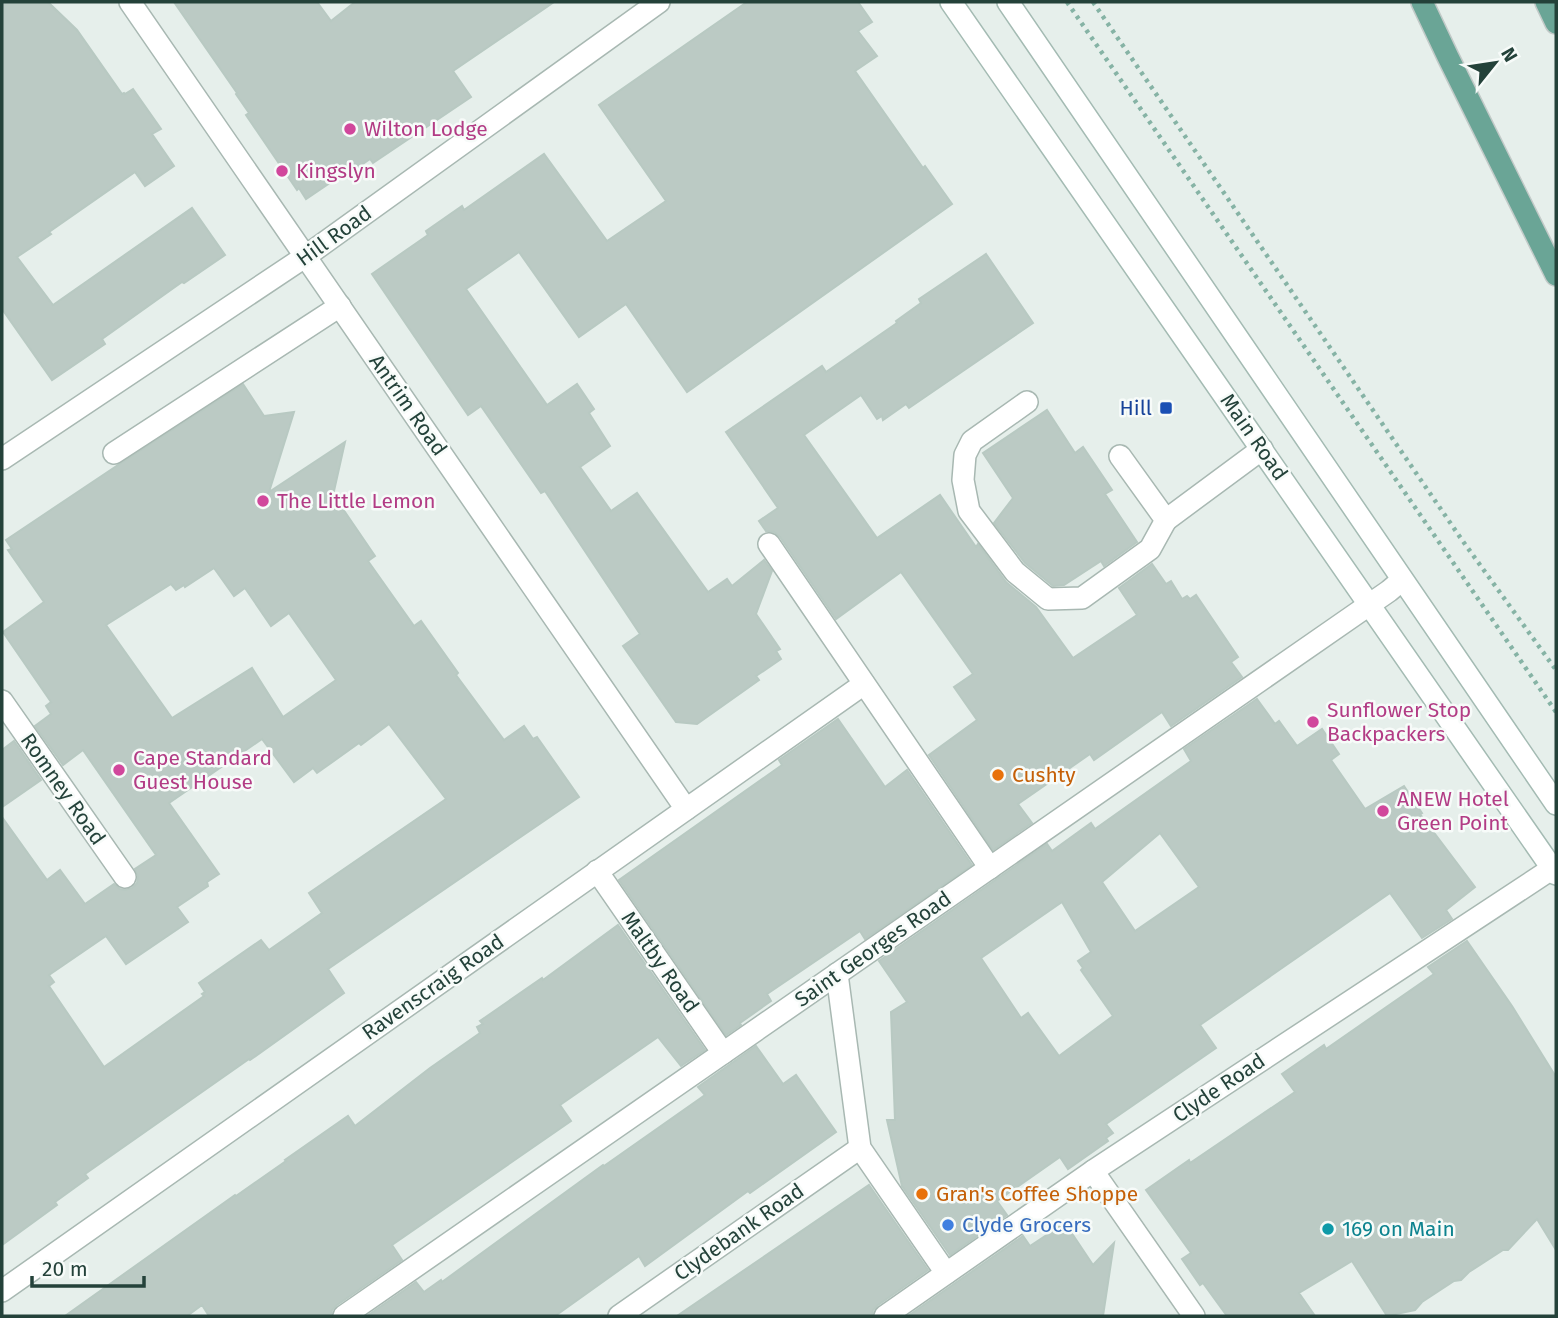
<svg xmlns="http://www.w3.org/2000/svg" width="1558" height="1318" font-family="'Fira Sans',sans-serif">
<rect width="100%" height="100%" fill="#e6efeb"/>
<g fill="#bbcac4" stroke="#b8c9c2" stroke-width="2" fill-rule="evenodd">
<path d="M2,2H48L77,30L122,94L124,93L125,94L133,89L161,129L152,134L174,166L145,186L135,172L49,232L51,234L17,257L53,305L192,208L225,255L184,283L182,282L102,339L105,344L52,380L2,309Z"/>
<path d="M174,2H317L331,21L355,2H554L453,71L471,97L373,163L370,159L357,168L355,166L306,199L299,188L297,190L246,115L249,113L236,94L237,93Z"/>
<path d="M747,2H858L872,22L858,31L877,56L855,71L923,168L925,166L952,204L687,392L626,304L579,337L519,252L466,289L547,405L577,384L594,409L589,413L610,446L580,467L611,511L637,493L708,592L727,579L732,586L764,560L772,571L756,614L780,649L776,651L781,659L756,676L759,680L697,724L676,722L623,646L640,634L545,491L541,493L481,406L468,415L372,274L428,235L426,231L462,206L464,210L544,154L607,241L666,201L599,105Z"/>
<path d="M986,254L1033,323L909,408L906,404L883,420L882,416L877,419L861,395L804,435L877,538L940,495L976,547L978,544L1006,582L1036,607L1073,658L1137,615L1119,588L1152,564L1166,584L1171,581L1182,599L1187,596L1190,599L1196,595L1238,657L1231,662L1242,677L1171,726L1162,712L1094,760L1090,754L1018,804L1032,823L993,850L929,755L977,720L954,687L973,674L901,572L836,619L780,537L774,532L766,531L759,521L778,508L726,432L822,366L826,372L897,323L896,321L921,303L919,299Z"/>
<path d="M243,384L264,416L294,412L269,492L345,442L334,491L332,493L375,556L368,561L414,626L421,621L458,673L456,675L504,740L524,726L533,739L537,737L579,797L328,969L344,993L250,1060L249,1059L85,1174L88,1178L55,1202L57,1205L2,1245V817L47,880L60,870L85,904L114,884L120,889L125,890L132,888L137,883L138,877L135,869L156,855L83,750L63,765L35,726L51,714L46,706L51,702L3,632L44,602L8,550L12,549L6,540L118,465ZM214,568L234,596L245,588L271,626L289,613L336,680L283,717L252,668L172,718L106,625L171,584L176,590L184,585L185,587ZM389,724L446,799L309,893L322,913L269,950L261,940L199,983L205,992L202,994L204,996L104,1067L49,986L54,982L49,975L106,936L126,964L188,922L177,907L208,886L207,882L219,874L169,803L262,739L294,782L313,768L317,773L359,743L361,745Z"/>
<path d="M1047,410L1075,453L1083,447L1112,490L1105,494L1137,542L1104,566L1101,561L1064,585L1053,586L1025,563L994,523L1013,498L983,453Z"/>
<path d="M1257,699L1275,724L1279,721L1297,746L1322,729L1339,754L1331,760L1365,809L1404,786L1422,813L1420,814L1475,887L1446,910L1452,919L1422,938L1390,893L1200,1025L1216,1048L1106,1124L1113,1133L1106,1138L1108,1141L1068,1169L1060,1157L997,1201L1007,1215L950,1255L902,1186L887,1120H895L891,1012L907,1002L879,961L1047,844L1052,851L1091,823L1095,829L1191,761L1184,749ZM1160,833L1199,887L1135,931L1102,882ZM1062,902L1091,952L1078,961L1083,968L1081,970L1113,1016L1059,1056L1028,1013L1021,1018L981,958Z"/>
<path d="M838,719L885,787L907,770L972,865L865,939L860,931L767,994L771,1001L740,1023L741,1025L726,1035L619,880L782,765L779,760Z"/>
<path d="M14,741L41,780L2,807V750Z"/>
<path d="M618,925L705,1050L681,1066L658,1037L560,1105L571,1121L392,1245L402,1260L337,1305L332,1310L331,1316H209L202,1305L187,1316H65L235,1195L236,1196L286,1161L285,1160L348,1116L355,1126L430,1068L480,1033L477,1027L483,1024L480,1021L542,978L543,980Z"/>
<path d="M1467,941L1512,1006L1556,1077V1250L1537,1219L1508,1250H1503L1469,1272L1461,1280L1454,1281L1422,1302L1415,1310L1387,1316L1352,1261L1299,1293L1315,1316H1227L1203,1283L1200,1285L1182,1259L1191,1253L1146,1190L1189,1160L1190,1163L1295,1092L1282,1074L1324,1045L1326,1049L1434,974L1428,967Z"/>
<path d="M756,1046L783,1084L796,1075L836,1132L750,1193L748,1191L645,1266L639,1256L555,1316H367L416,1282L424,1292L441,1280L442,1282L603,1165L604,1166L705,1095L698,1087Z"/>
<path d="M869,1185L928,1270L878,1305L873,1310L872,1316H677Z"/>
<path d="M1065,1223L1093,1265L1114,1243L1103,1316H908L1023,1236L1030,1246Z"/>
</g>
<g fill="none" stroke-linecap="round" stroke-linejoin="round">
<defs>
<g id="lane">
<path d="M1027,402L972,441L965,455L963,480L969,511L1015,572L1048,599L1082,598L1150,549L1166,520L1120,456"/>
<path d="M114,453L340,306"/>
<path d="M1166,520L1262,449"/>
</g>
<g id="street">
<path d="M130,2L686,809"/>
<path d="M2,459L306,256L659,2"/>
<path d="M769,544L990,868"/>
<path d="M2,701L125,877"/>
<path d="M597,871L723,1053"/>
<path d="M837,974L860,1148L946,1273"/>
<path d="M1093,1171L1194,1316"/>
<path d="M2,1291L864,684"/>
<path d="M344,1316L1389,591L1402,580"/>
<path d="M619,1316L860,1148"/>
<path d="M885,1316L1093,1171L1556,866"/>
</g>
<g id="secondary">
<path d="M951,2L1556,874"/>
<path d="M1008,2L1556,804"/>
</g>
<g id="primary">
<path d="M1422,2L1448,57L1556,275"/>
<path d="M1546,2L1556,23"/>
</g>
</defs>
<use href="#lane" stroke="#a8b8b2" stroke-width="24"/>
<use href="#street" stroke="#a8b8b2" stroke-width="24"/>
<use href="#secondary" stroke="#a4bbb3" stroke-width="24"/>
<use href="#primary" stroke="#c2cac8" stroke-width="24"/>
<g stroke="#86b3a5" stroke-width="4.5" stroke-dasharray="3.5 5" stroke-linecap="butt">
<path d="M1067,2L1556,712"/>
<path d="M1093,2L1462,540L1556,670"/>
</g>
<use href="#lane" stroke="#fff" stroke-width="21"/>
<use href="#street" stroke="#fff" stroke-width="21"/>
<use href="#secondary" stroke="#fff" stroke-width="21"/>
<use href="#primary" stroke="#6aa596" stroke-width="21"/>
</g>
<g fill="#d1479c" stroke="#f7fbf9" stroke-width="2.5">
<circle cx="350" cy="129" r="7"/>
<circle cx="282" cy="171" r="7"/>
<circle cx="263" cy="501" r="7"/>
<circle cx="1313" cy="722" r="7"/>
<circle cx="119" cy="770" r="7"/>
<circle cx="1383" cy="811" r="7"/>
</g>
<rect fill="#1a4fb4" stroke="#f7fbf9" stroke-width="2.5" x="1159" y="401" width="14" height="14" rx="3.5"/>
<g fill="#e8710a" stroke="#f7fbf9" stroke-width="2.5">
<circle cx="998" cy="775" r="7"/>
<circle cx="922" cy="1194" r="7"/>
</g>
<circle fill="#3f7fe0" stroke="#f7fbf9" stroke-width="2.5" cx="948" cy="1225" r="7"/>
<circle fill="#0f9aa8" stroke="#f7fbf9" stroke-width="2.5" cx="1328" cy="1229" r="7"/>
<g text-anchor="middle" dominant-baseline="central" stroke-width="5" stroke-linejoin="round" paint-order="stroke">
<g font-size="21" fill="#b23c85" stroke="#f7fbf9" text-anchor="start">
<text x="364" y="129">Wilton Lodge</text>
<text x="296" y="171">Kingslyn</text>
<text x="277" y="501">The Little Lemon</text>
<text x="1327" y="710">Sunflower Stop<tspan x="1327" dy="24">Backpackers</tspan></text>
<text x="133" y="758">Cape Standard<tspan x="133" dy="24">Guest House</tspan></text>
<text x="1397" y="799">ANEW Hotel<tspan x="1397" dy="24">Green Point</tspan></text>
</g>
<g font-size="21" fill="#24423a" stroke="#f7fbf9">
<text transform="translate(334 236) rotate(-36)">Hill Road</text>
<text transform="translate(408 405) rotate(55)">Antrim Road</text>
<text transform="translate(1254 437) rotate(55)">Main Road</text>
<text transform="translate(63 789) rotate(55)">Romney Road</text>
<text transform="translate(873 949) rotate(-35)">Saint Georges Road</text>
<text transform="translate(660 962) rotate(55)">Maltby Road</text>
<text transform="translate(433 987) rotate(-35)">Ravenscraig Road</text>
<text transform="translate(1219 1088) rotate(-34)">Clyde Road</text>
<text transform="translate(739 1232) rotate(-35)">Clydebank Road</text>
</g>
<g font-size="21" fill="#164399" stroke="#f7fbf9" text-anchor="end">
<text x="1152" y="408">Hill</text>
</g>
<g font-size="21" fill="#c56008" stroke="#f7fbf9" text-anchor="start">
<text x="1012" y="775">Cushty</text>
<text x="936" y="1194">Gran's Coffee Shoppe</text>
</g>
<g font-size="21" fill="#366cbe" stroke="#f7fbf9" text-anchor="start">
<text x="962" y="1225">Clyde Grocers</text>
</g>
<g font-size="21" fill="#0d838f" stroke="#f7fbf9" text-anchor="start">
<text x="1342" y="1229">169 on Main</text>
</g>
</g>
<rect width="1558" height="1318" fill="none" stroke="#24423a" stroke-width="7"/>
<g transform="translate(1495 63) rotate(60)" stroke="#f7fbf9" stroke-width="5" paint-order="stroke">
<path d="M0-5L12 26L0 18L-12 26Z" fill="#24423a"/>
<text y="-10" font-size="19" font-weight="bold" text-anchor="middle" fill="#24423a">N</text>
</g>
<path d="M32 1276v10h112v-10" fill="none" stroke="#24423a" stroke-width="3.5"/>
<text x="42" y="1276" font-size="21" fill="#24423a" stroke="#f7fbf9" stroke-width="5" paint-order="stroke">20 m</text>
</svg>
